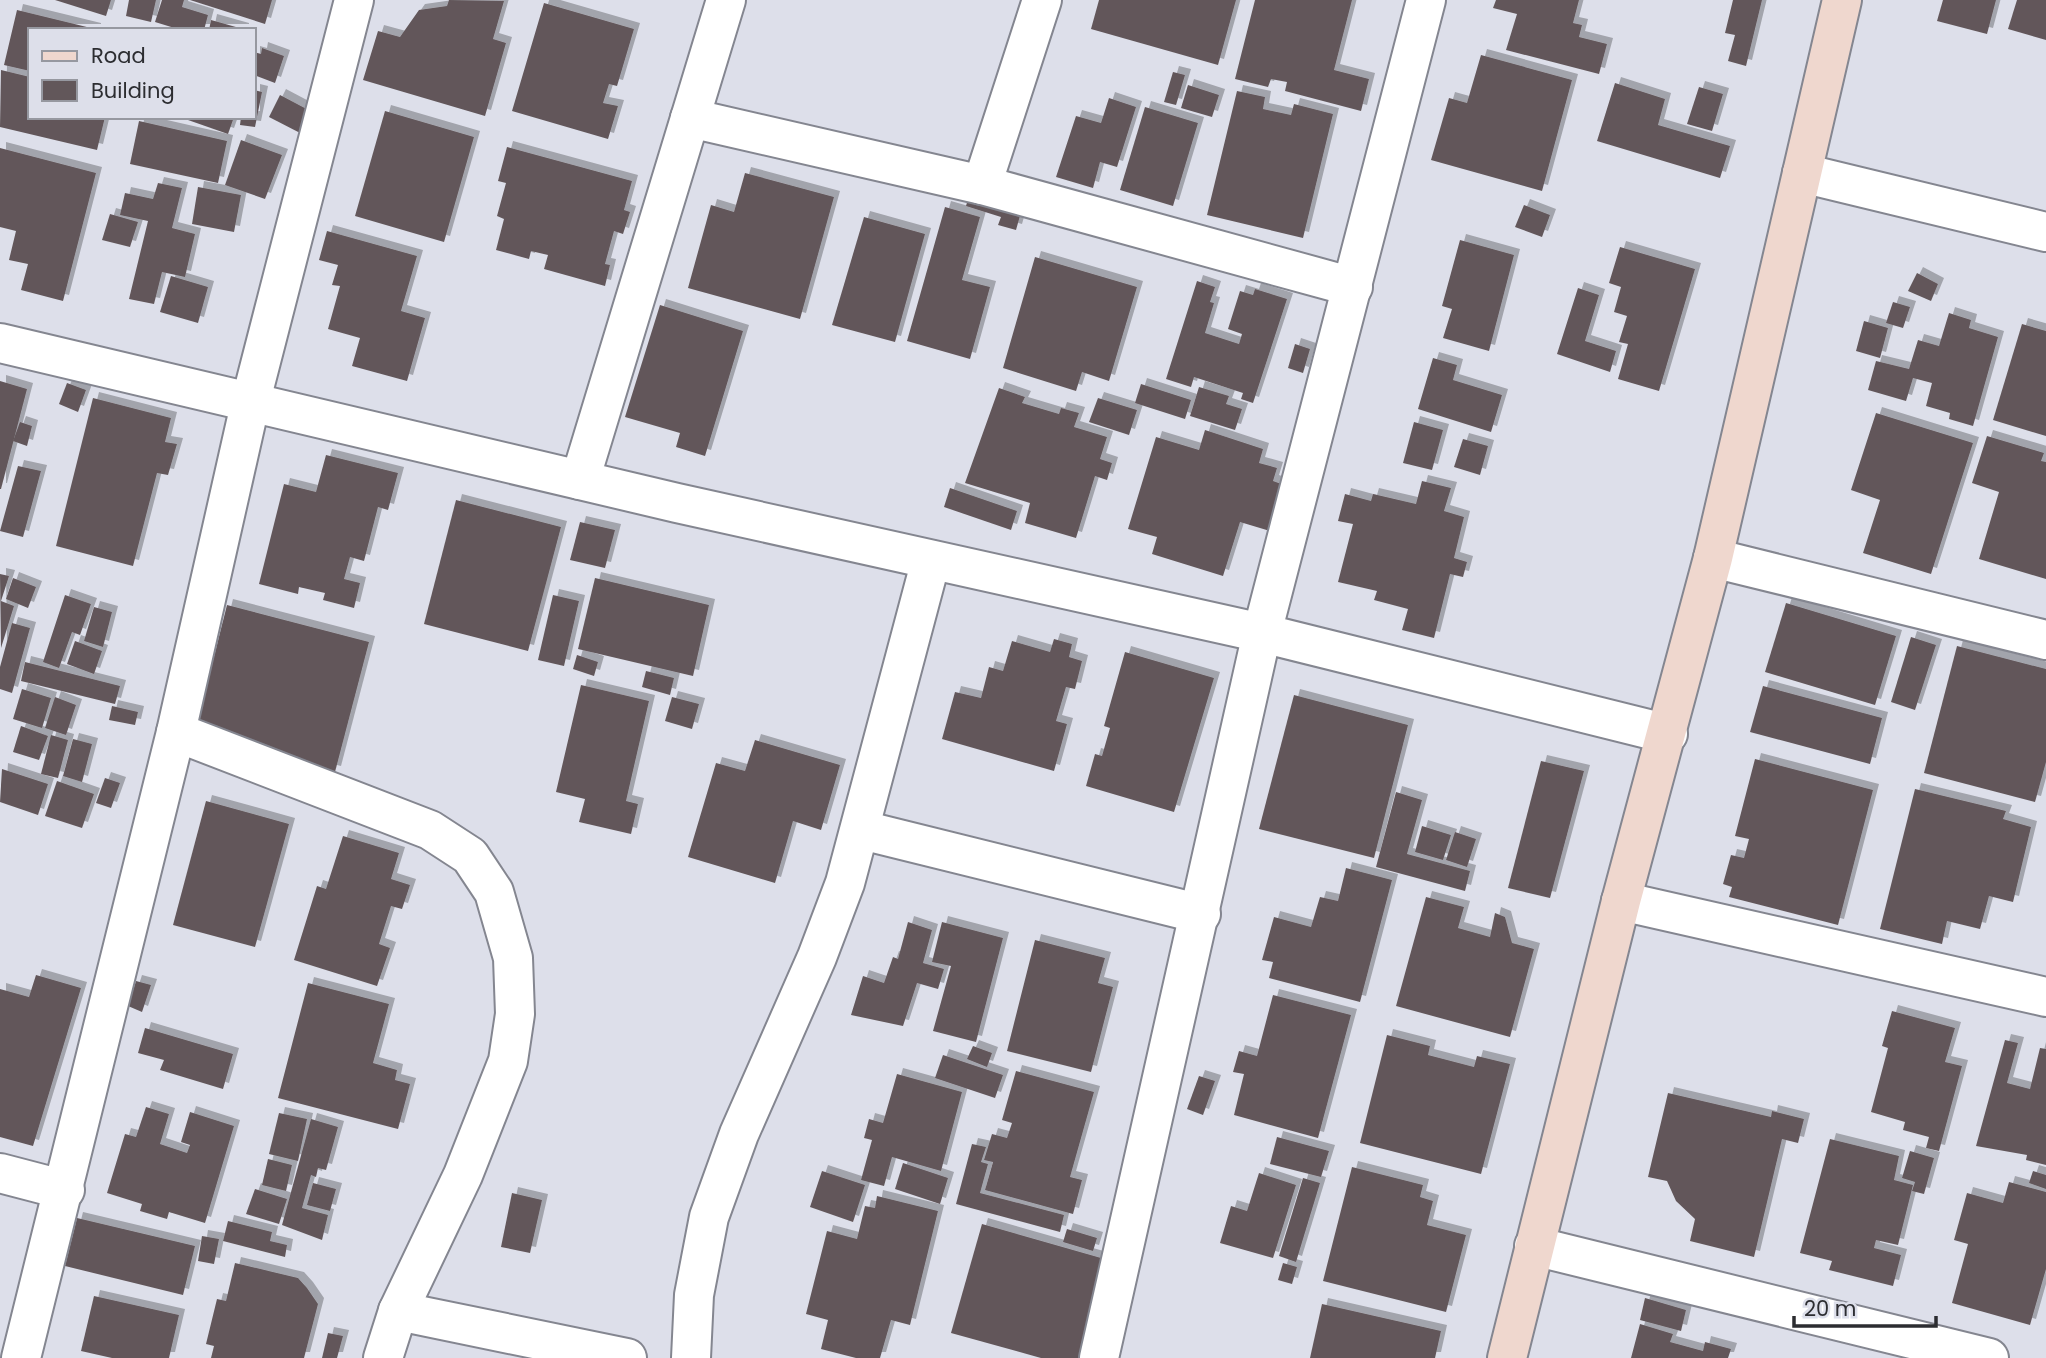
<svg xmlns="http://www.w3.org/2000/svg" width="2046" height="1358" font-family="Poppins,sans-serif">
<defs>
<filter id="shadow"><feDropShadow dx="6" dy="-6" stdDeviation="0" flood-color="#0004"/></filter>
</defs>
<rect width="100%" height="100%" fill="#dddfea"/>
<g fill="#62575a" filter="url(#shadow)">
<path d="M55,0H111L106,16Z"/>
<path d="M129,0H156L151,22L126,16Z"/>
<path d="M162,0H184L182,7L208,15L204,30H181L155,22Z"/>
<path d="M190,0H272L265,24Z"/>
<path d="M449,0L504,1L493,39L506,43L485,116L363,80L378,31L400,37L419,10L447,6Z"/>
<path d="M1099,0H1236L1218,65L1091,29Z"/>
<path d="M1255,0H1352L1334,70L1369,79L1361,111L1285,91L1287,82L1271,79L1268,87L1235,79Z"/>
<path d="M1496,0H1579L1573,23L1582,25L1579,37L1607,44L1599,74L1506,50L1517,14L1493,8Z"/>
<path d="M1733,0H1762L1746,66L1728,61L1735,35L1725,33Z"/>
<path d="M1943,0H1996L1987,34L1937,21Z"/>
<path d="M2017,0H2046V40L2008,29Z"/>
<path d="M544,3L634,29L617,86L609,84L603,103L618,106L608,139L512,111Z"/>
<path d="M17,10L95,29V30H30V71L4,65Z"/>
<path d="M211,20L243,29V30H209Z"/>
<path d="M262,48L284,56L275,83L254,75V52L261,54Z"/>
<path d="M1481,55L1572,80L1542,191L1431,160L1449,98L1467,103Z"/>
<path d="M1,70L30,77V117H105L97,150L0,127Z"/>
<path d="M1173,72L1185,75L1176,105L1164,102Z"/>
<path d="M1615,83L1665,99L1658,125L1730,146L1720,178L1597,141Z"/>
<path d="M1188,85L1219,95L1212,117L1181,108Z"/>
<path d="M1699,87L1723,94L1712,131L1687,124Z"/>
<path d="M254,90L262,92L255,127L240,125L241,117H254Z"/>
<path d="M1237,91L1265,97L1263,109L1291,115L1294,104L1333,114L1303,238L1207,215Z"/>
<path d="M280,95L316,114L304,135L269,117Z"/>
<path d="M1109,98L1136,107L1117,167L1100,162L1093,188L1056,177L1076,116L1101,123Z"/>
<path d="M1145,107L1198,123L1173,206L1120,190Z"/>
<path d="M385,111L474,137L444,242L355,216Z"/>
<path d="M189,117H234L228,134L188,120Z"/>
<path d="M139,121L227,141L218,183L130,164Z"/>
<path d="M241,140L282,155L265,199L225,185Z"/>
<path d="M507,147L632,181L624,210L630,212L623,234L614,231L605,264L610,265L605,286L544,269L548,255L531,251L529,259L496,250L504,219L497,216L506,183L498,181Z"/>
<path d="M0,148L96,173L63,301L21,290L28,264L9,260L16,231L0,227Z"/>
<path d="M745,173L834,197L800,319L688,288L711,205L734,212Z"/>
<path d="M158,183L182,188L172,228L195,234L185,277L162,272L154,304L129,299L148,221L120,215L125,193L153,199Z"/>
<path d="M198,187L241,195L234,232L192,224Z"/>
<path d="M971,189L1023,205L1016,230L998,225L1001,217L966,206Z"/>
<path d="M1524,205L1550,215L1542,237L1515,227Z"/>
<path d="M945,207L980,217L962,280L990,287L970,359L907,341Z"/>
<path d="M110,214L138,222L130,247L102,240Z"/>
<path d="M864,217L925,234L895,342L832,325Z"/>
<path d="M327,231L417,256L401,311L425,318L407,381L352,366L360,338L328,329L340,286L332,285L338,265L319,260Z"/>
<path d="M1460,240L1514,255L1489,351L1443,338L1452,309L1442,306Z"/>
<path d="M1620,247L1695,269L1659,391L1618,379L1628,344L1619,342L1627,316L1614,312L1621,287L1609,283Z"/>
<path d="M1035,257L1137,287L1109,381L1082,372L1076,391L1003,368Z"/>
<path d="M1917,273L1938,284L1931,301L1908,291Z"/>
<path d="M171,276L208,287L198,323L160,312Z"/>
<path d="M1197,281L1215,287L1210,302L1214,303L1205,333L1239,344L1242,334L1228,329L1240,291L1253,295L1255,289L1287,299L1253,403L1241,399L1243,393L1194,377L1191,387L1166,379Z"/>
<path d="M1578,288L1599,295L1585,341L1616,351L1610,372L1557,354Z"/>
<path d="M1893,302L1910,307L1903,328L1886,323Z"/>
<path d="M660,305L743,331L705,456L676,447L680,433L625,417Z"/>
<path d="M1949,313L1971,320L1969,328L1998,337L1973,426L1949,419L1950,413L1926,406L1932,383L1913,378L1906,401L1868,390L1876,361L1909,369L1918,340L1939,346Z"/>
<path d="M1864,321L1888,328L1880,358L1856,351Z"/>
<path d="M2022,324L2046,331V436L1993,420Z"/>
<path d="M1295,344L1310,349L1303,373L1288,368Z"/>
<path d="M1433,358L1457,365L1453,380L1502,395L1491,432L1418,409Z"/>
<path d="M0,381L27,389L1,489H0Z"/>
<path d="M67,383L86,390L78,412L59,404Z"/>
<path d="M1141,384L1191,400L1185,419L1135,403Z"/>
<path d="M1199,387L1229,396L1226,404L1242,409L1235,430L1190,416Z"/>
<path d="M999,388L1025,397L1022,403L1059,414L1061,408L1079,413L1074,427L1107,437L1100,459L1112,463L1107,480L1095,476L1076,538L1025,523L1030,503L965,483Z"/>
<path d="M93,398L171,418L165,442L177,444L168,475L157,473L133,566L56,546Z"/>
<path d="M1098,398L1137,410L1129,435L1089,422Z"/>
<path d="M1876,413L1973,443L1931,574L1863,553L1880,500L1851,490Z"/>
<path d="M20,422L32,426L27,446L13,441Z"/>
<path d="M1414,422L1443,430L1432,470L1403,463Z"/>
<path d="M1205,430L1263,449L1259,463L1277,468L1273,481L1284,485L1270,531L1240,522L1223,576L1152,554L1157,537L1128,529L1156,437L1199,450Z"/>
<path d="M1987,436L2044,453L2041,461L2046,462V579L1979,559L1999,492L1972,483Z"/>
<path d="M1463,439L1488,446L1480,475L1454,467Z"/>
<path d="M326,455L398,473L388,510L378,507L364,561L350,557L344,579L360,583L354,608L323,600L325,593L299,587L298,594L259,584L284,484L316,492Z"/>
<path d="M18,466L41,471L23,537L0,531Z"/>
<path d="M1422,481L1451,488L1444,511L1464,517L1454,558L1467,562L1463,577L1450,574L1434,638L1402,630L1408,609L1374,600L1377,591L1338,582L1353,524L1338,521L1345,494L1371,501L1373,494L1416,504Z"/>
<path d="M950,488L1017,511L1011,530L944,507Z"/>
<path d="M456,500L561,527L528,651L424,624Z"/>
<path d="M580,522L615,530L605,568L570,560Z"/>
<path d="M0,574L9,576L1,601L14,606L1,648Z"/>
<path d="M13,578L36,587L28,608L6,599Z"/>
<path d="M595,578L709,605L693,676L578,649Z"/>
<path d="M65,595L91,604L80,635L72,632L59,668L43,662Z"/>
<path d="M553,595L579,601L564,666L538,660Z"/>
<path d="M1786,603L1896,636L1875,705L1765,672Z"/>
<path d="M227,605L369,642L335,772L194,736Z"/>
<path d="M94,607L112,612L103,647L84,641Z"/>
<path d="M12,623L30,628L12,693L0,689V667Z"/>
<path d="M1911,637L1936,645L1915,710L1891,702Z"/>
<path d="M1054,639L1072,644L1069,657L1082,661L1075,689L1066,687L1056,721L1067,724L1054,771L942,739L955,692L981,698L989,667L1003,671L1012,641L1050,652Z"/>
<path d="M75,641L102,651L94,674L67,664Z"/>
<path d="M1957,646L2046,669V762L2035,802L1924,773Z"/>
<path d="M1125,652L1214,678L1174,812L1086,786L1095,754L1102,756L1110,728L1104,726Z"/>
<path d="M577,655L598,662L594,676L573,669Z"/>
<path d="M25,662L120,686L115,704L21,681Z"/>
<path d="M646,671L674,678L670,695L642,687Z"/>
<path d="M581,685L649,701L626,801L638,804L631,834L579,822L585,799L556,792Z"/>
<path d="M1763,686L1882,718L1870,764L1750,732Z"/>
<path d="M22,689L51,698L42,728L13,719Z"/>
<path d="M1294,695L1408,725L1374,858L1259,829Z"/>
<path d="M55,697L76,705L66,735L45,728Z"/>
<path d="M672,697L699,704L692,729L665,721Z"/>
<path d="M112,706L138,712L135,725L109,720Z"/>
<path d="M21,726L48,736L39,760L13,752Z"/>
<path d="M51,735L68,740L58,778L41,774Z"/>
<path d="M73,739L92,744L82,782L63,776Z"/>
<path d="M755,740L840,765L821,830L793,821L775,883L688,857L716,763L745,771Z"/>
<path d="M1755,759L1873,790L1838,925L1729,897L1732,887L1723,884L1731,855L1744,858L1749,839L1735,836Z"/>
<path d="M1541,761L1584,771L1550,898L1508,888Z"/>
<path d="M2,769L48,784L38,815L0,802Z"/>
<path d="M105,778L120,783L111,808L96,803Z"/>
<path d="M57,781L94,794L82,828L45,816Z"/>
<path d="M1915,789L2006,811L2003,819L2031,827L2013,902L1989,896L1980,929L1947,921L1942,944L1880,929Z"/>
<path d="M1396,792L1422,800L1407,854L1470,871L1465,891L1376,867Z"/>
<path d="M206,801L289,824L255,947L173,925Z"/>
<path d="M1422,826L1451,835L1443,860L1415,852Z"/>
<path d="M1455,832L1476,839L1467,867L1446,860Z"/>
<path d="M343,836L399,853L391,879L410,885L402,909L391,906L379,944L390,948L377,986L294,960L317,886L326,889Z"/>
<path d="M1346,868L1392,880L1360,1002L1269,978L1273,962L1262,960L1274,917L1311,927L1320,897L1338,901Z"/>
<path d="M1426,897L1464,907L1458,928L1490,937L1495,913L1505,917L1512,943L1534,949L1510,1037L1396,1006Z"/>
<path d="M908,922L932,930L923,963L944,969L938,989L917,983L903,1026L851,1015L863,976L884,983L893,957L898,959Z"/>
<path d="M942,922L1003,938L976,1042L933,1031L951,966L932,962Z"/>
<path d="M1035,940L1105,958L1098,983L1113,987L1091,1072L1007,1051Z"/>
<path d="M36,975L81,988L33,1146L0,1137V989L29,997Z"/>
<path d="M136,981L151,985L142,1012L128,1006Z"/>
<path d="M308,983L389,1004L373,1063L397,1070L395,1080L410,1084L398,1129L278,1098Z"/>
<path d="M1273,995L1351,1015L1318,1138L1234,1115L1244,1074L1233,1072L1239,1051L1257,1056Z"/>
<path d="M1892,1011L1955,1028L1945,1062L1962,1066L1939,1151L1926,1148L1929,1137L1903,1130L1905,1122L1871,1112L1888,1048L1882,1046Z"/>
<path d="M145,1028L233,1054L223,1089L160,1070L164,1060L138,1053Z"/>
<path d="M1387,1035L1430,1046L1428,1055L1474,1067L1477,1056L1510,1064L1481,1174L1360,1143Z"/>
<path d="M2005,1040L2018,1043L2007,1083L2030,1089L2040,1048L2046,1049V1165L2026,1160L2027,1155L1976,1146Z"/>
<path d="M973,1046L992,1053L987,1067L967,1059Z"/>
<path d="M943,1055L1003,1075L995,1098L935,1078Z"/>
<path d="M1016,1071L1094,1092L1070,1177L1082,1180L1073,1214L985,1190L993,1162L984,1160L992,1134L1007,1138L1012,1123L1002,1120Z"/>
<path d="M897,1074L962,1092L941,1171L892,1157L884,1186L861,1180L872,1140L864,1138L869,1119L883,1123Z"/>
<path d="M1199,1076L1215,1081L1203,1115L1187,1109Z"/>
<path d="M1668,1093L1771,1117L1772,1111L1804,1119L1798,1143L1782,1139L1754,1257L1690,1241L1695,1219L1676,1201L1667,1181L1648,1177Z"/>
<path d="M146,1107L169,1114L160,1144L187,1153L190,1145L181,1142L190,1112L234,1126L205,1223L169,1212L167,1219L140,1211L142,1204L107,1193L125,1134L136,1137Z"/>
<path d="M279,1113L307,1119L298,1161L269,1154Z"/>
<path d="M311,1119L338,1127L326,1170L318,1168L316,1177L311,1175L302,1208L328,1215L322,1240L282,1225Z"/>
<path d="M1277,1137L1329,1151L1321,1177L1270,1164Z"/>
<path d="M1830,1139L1899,1156L1894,1180L1913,1185L1898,1245L1876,1240L1874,1248L1901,1255L1893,1286L1829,1270L1832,1261L1800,1253Z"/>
<path d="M972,1144L986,1147L981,1162L988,1164L980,1193L1064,1215L1060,1232L956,1204Z"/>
<path d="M1910,1151L1934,1158L1924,1194L1912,1191L1915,1182L1902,1178Z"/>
<path d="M268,1159L292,1165L286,1191L262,1185Z"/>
<path d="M903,1163L948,1178L940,1204L895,1189Z"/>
<path d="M1352,1167L1423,1185L1420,1197L1433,1201L1427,1225L1466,1235L1446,1312L1323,1281Z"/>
<path d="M822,1171L865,1185L853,1222L810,1207Z"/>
<path d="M2033,1171L2046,1175V1189L2029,1183Z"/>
<path d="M1259,1173L1296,1185L1273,1258L1220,1243L1231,1206L1247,1211Z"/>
<path d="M1303,1178L1320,1183L1296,1262L1279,1256Z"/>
<path d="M2009,1182L2046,1192V1269L2030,1325L1952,1303L1968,1244L1954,1240L1967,1193L2003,1203Z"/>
<path d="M313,1183L336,1189L330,1211L307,1205Z"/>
<path d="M255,1189L287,1199L279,1224L246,1214Z"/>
<path d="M512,1193L542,1200L530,1253L501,1247Z"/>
<path d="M877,1196L938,1211L910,1325L891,1320L880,1358H856L821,1349L828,1320L806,1314L827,1231L857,1239L865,1206L875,1208Z"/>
<path d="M77,1218L195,1246L183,1295L65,1266Z"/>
<path d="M228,1221L272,1232L270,1241L287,1245L285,1257L223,1241Z"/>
<path d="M982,1224L1108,1260L1080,1358H1041L951,1333Z"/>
<path d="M1067,1229L1097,1238L1093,1251L1063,1242Z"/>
<path d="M202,1236L219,1239L214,1264L198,1261Z"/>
<path d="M235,1263L298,1278L307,1288L318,1304L304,1358H211L214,1346L206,1344L217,1299L226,1301Z"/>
<path d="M1283,1263L1297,1267L1292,1284L1278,1280Z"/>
<path d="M94,1296L179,1315L169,1358H112L81,1351Z"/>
<path d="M1645,1298L1686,1310L1681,1331L1640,1320Z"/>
<path d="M1322,1304L1441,1331L1435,1358H1310Z"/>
<path d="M1640,1324L1673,1334L1670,1342L1703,1351L1705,1342L1731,1349L1728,1358H1631Z"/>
<path d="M328,1333L343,1336L337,1358H322Z"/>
</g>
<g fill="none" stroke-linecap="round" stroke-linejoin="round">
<defs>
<g id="street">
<path d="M690,118L982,185L1353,287"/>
<path d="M1802,173L2046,232"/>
<path d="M982,185L1042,0"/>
<path d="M0,343L677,503L1262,633L1668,734"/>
<path d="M580,480L726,0"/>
<path d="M1713,558L2046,640"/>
<path d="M176,732L430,830L470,856L494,892L513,958L515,1014L508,1061L463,1175L398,1311L383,1358"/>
<path d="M862,830L1201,914"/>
<path d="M1621,901L2046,997"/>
<path d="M0,1173L65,1190"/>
<path d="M1534,1246L1989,1358"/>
<path d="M398,1311L627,1358"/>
<path d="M21,1358L176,732L251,400L354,0"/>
<path d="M691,1358L694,1295L709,1217L739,1134L817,957L845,883L931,560"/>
<path d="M1099,1358L1262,633L1426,0"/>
</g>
<path id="secondary" d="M1507,1358L1621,901L1713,558L1842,0"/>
</defs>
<use href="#street" stroke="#848690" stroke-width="42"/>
<use href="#secondary" stroke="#848690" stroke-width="42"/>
<use href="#street" stroke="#fff" stroke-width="38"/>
<use href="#secondary" stroke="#efd7ce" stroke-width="38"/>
</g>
<rect x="28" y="28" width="228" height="91" fill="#dddfea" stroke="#9698a0" stroke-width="2"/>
<rect x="42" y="51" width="35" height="10" fill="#efd7ce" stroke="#9698a0" stroke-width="2"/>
<text x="91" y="63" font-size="21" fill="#2c2d31">Road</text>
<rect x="42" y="80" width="35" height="21" fill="#62575a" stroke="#9698a0" stroke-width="2"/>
<text x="91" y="98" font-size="21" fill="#2c2d31">Building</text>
<path d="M1794 1316v10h142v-10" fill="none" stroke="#2c2d31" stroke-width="3.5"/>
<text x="1804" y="1316" font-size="21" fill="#2c2d31" stroke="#dddfea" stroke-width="5" paint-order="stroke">20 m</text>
</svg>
